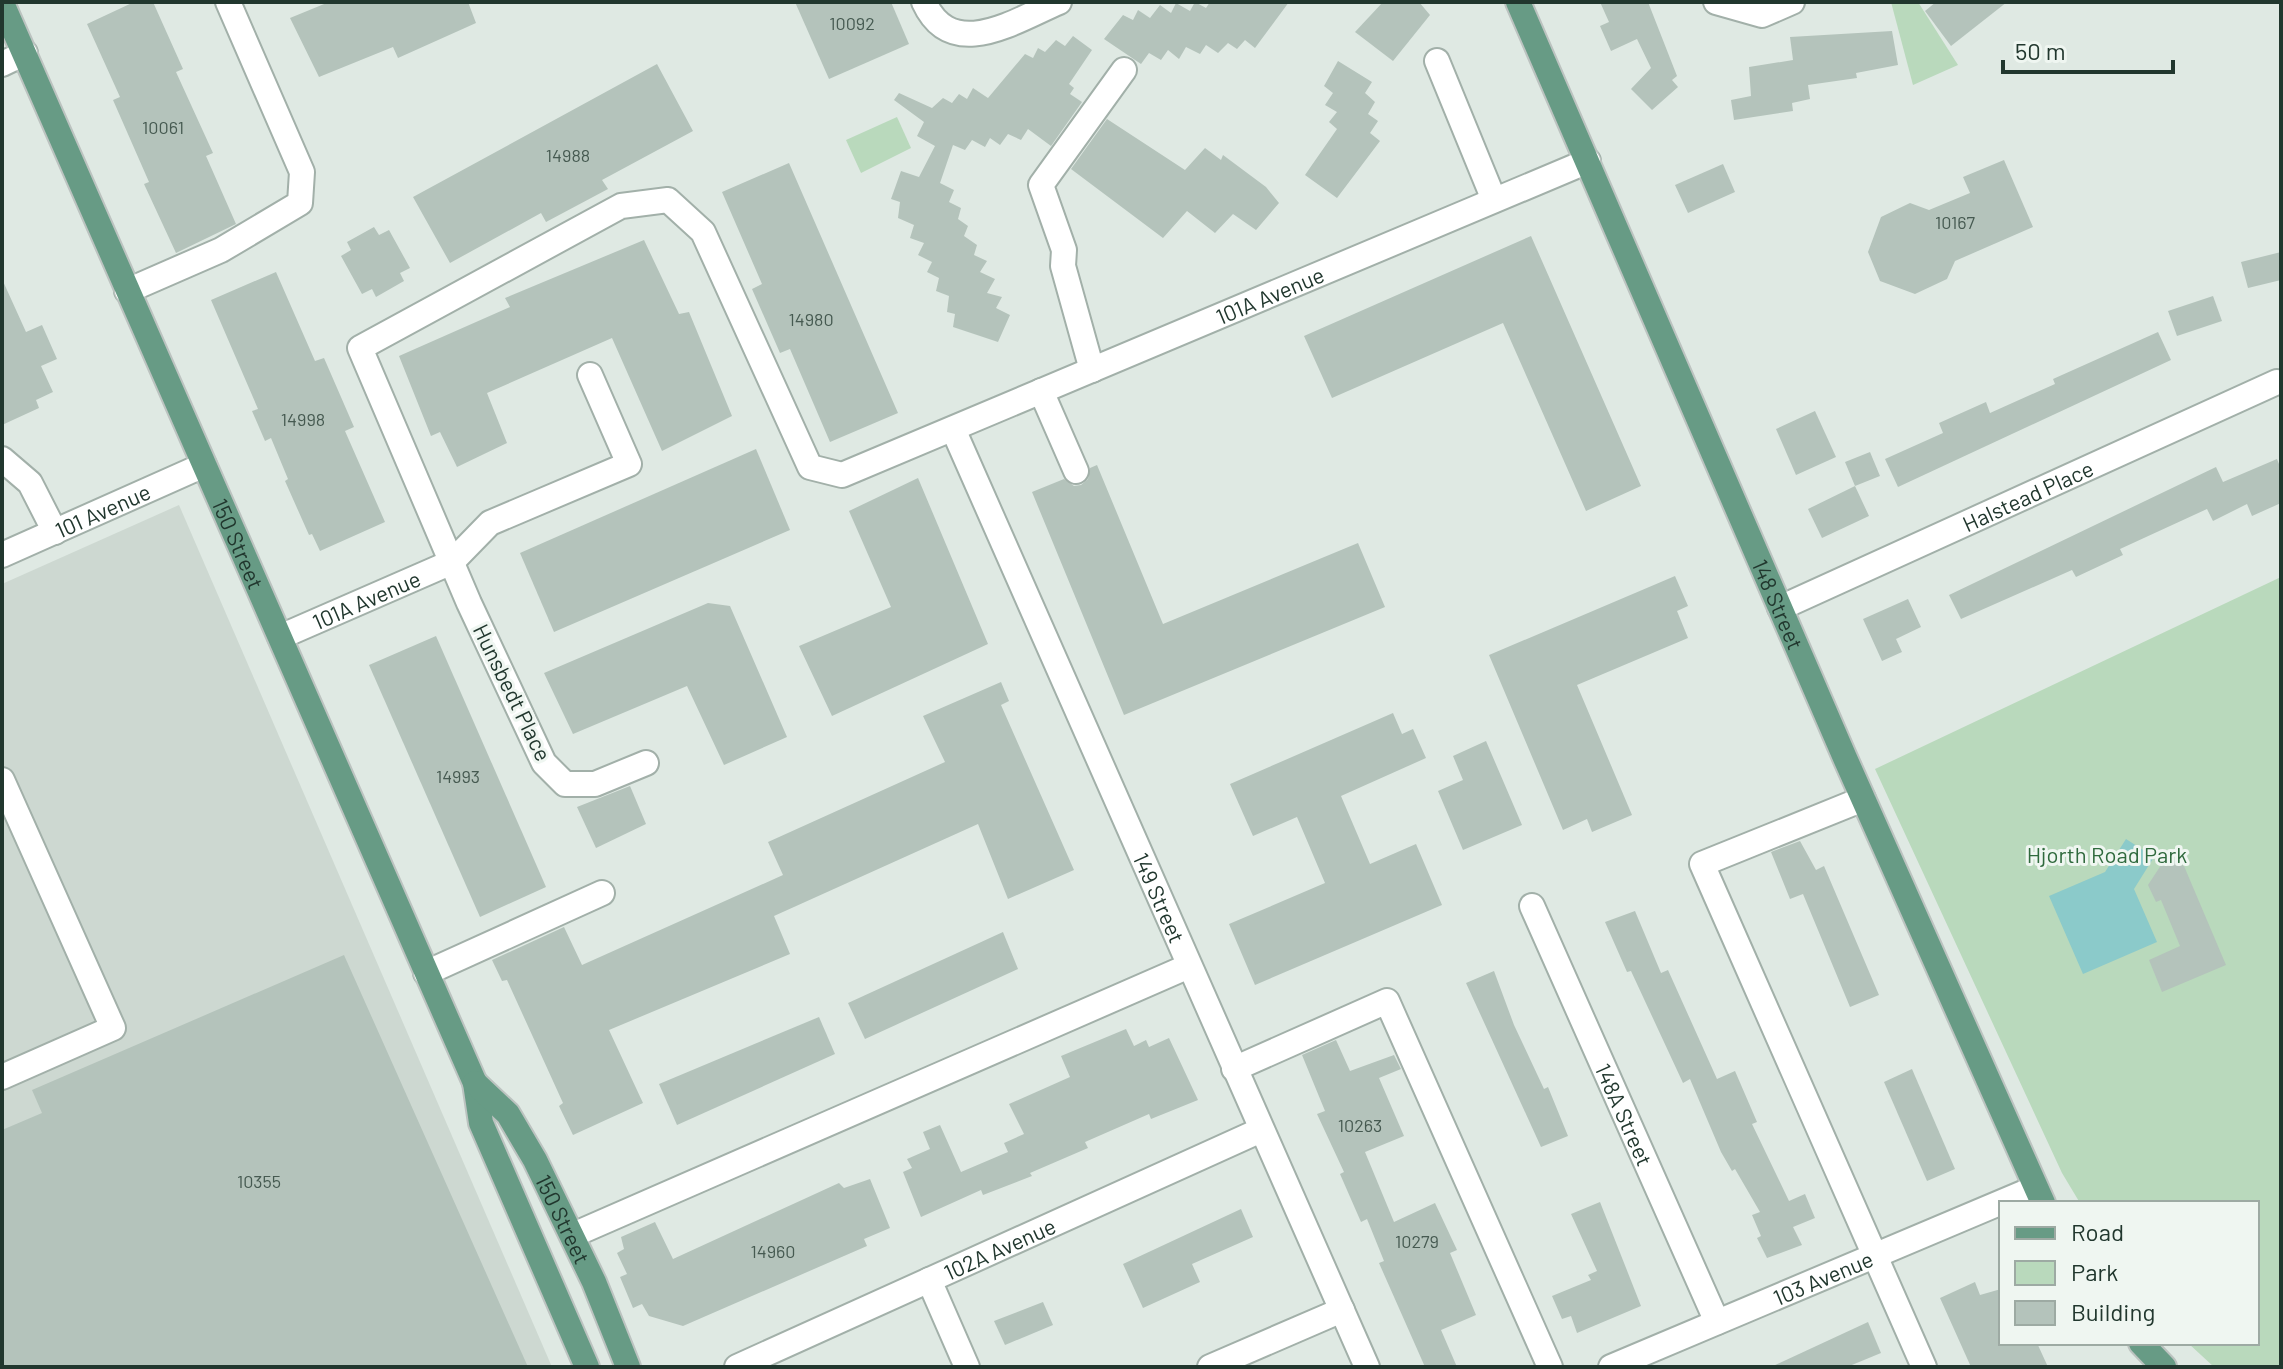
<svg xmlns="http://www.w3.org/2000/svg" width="2283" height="1369" font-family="Barlow,sans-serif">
<rect width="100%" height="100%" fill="#dfe9e3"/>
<path fill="#cdd8d1" d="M179,505L552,1367H2V584Z"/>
<g fill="#b9d9bc">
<path d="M1891,2H1918L1958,65L1913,85Z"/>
<path d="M897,117L911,148L861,173L846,140Z"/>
<path d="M2281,577V1367H2214L2188,1343H2257V1203H2080L2062,1173L1875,769Z"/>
</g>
<path fill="#8bcaca" d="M2126,839L2154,857L2134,889L2157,942L2083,974L2049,896L2105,872Z"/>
<g fill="#b4c3bb">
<path d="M134,2H153L183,69L176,72L213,153L206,156L236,224L176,253L144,184L149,182L113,100L120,97L87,24Z"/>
<path d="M329,2H468L476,23L398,58L393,47L319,77L290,18Z"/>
<path d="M795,2H891L909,44L829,79Z"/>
<path d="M1195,2L1206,8L1210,2H1289L1255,48L1245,40L1237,49L1228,43L1218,53L1206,45L1200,54L1186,47L1179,59L1168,50L1161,60L1149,53L1141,64L1104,39L1123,15L1133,20L1138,10L1150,18L1160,5L1171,13L1176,3L1190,11Z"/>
<path d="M1383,2H1419L1430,15L1393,61L1355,32Z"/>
<path d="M1600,2H1648L1677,76L1672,80L1678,87L1652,110L1631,89L1651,68L1637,39L1611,51L1600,26L1609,22Z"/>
<path d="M1936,2H2007L1951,46L1925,11Z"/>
<path d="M1892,31L1898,65L1856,73L1857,78L1808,85L1810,99L1792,103L1793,111L1734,120L1731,100L1751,96L1749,67L1793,60L1790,37Z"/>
<path d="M1073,36L1092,50L1069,84L1074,88L1070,94L1082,102L1051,146L1028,129L1021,140L1008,134L1000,145L990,138L985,147L972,140L965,150L953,145L940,183L954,190L949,202L961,208L958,219L968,226L964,236L977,245L974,255L987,261L980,272L995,279L987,293L1002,297L996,308L1010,315L998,342L953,327L955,314L947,312L949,296L936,291L939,278L927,272L932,262L918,255L924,243L910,238L914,225L898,218L900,202L891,199L901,171L919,177L935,146L917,136L924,122L894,100L899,93L932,108L943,98L952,103L959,94L967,99L973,88L988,98L1025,54L1033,58L1038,48L1045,52L1056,40L1065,46Z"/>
<path d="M1338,61L1372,82L1365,93L1375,102L1368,114L1378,121L1370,133L1380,141L1337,198L1305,175L1337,129L1329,122L1337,112L1325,105L1333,93L1324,86Z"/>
<path d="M657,64L693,131L602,180L608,189L546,222L541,213L450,263L413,197Z"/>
<path d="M1107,119L1185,170L1205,148L1221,160L1223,155L1266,187L1279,203L1256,230L1233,214L1215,233L1187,211L1163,238L1071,169Z"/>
<path d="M2004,160L2033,227L1955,261L1947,279L1915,294L1880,281L1868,252L1881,217L1910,203L1929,210L1970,193L1963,177Z"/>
<path d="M789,163L898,413L830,442L790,349L780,353L752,289L762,284L722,192Z"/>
<path d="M1723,164L1735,192L1688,213L1675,185Z"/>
<path d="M374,227L379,235L389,230L410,268L400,273L404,281L376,297L372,289L362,294L341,256L351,250L347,242Z"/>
<path d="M1531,236L1641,486L1586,511L1503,323L1332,398L1304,336Z"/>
<path d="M644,240L679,314L689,312L732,416L662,451L612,338L487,393L507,443L457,467L440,432L431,436L399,356L510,307L505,298Z"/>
<path d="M2281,252V280L2248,288L2241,262Z"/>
<path d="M276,272L315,361L324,358L354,427L345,431L385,522L320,551L312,534L309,535L285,481L288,479L271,438L265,441L252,411L258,409L211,300Z"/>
<path d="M2,279L26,332L42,325L57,359L41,366L53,392L36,400L39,408L2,425Z"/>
<path d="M2213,296L2222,321L2177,336L2168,311Z"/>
<path d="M2158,332L2171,360L1898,487L1885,459L1943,433L1939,423L1986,402L1990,413L2055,384L2053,379Z"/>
<path d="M1815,411L1836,457L1796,475L1776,429Z"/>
<path d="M756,449L790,530L554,632L520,553Z"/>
<path d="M1870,452L1880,476L1855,486L1845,462Z"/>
<path d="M2277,459L2281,469V503L2252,516L2247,504L2213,521L2207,509L2120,549L2123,555L2076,577L2072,570L1961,619L1949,595L2216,467L2223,482Z"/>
<path d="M1097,465L1163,624L1358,543L1385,607L1124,715L1032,492L1064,479L1074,486L1081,485L1088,479L1090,468Z"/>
<path d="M918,478L988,644L832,716L799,646L891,607L849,511Z"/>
<path d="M1855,486L1869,516L1822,538L1808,509Z"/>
<path d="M1675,576L1688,606L1677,611L1688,638L1577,685L1632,815L1592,832L1587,819L1563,830L1489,655Z"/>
<path d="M1908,599L1921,627L1896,639L1902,652L1882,661L1863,619Z"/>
<path d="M708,603L730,606L787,737L724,765L687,686L573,734L544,673Z"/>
<path d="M436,636L546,887L480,917L369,665Z"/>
<path d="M1001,682L1009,701L1001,705L1074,870L1008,899L978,824L774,916L790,954L609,1030L643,1103L573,1135L559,1106L563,1103L507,980L502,981L492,960L564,927L582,965L783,875L768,842L945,762L923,716Z"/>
<path d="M1393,713L1402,734L1413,729L1426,758L1341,796L1370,864L1416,844L1442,905L1255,985L1229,924L1325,883L1297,817L1253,836L1230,784Z"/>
<path d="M1486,741L1522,825L1463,850L1438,791L1463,780L1453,756Z"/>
<path d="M630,786L646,824L596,848L577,807Z"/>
<path d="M1800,841L1816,870L1824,866L1879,995L1850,1007L1803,894L1790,899L1771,852Z"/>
<path d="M2167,856L2184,866L2226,965L2162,992L2149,960L2180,946L2161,900L2156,902L2148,885Z"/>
<path d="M1635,911L1661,973L1668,970L1717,1079L1735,1071L1757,1122L1752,1124L1789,1201L1805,1194L1815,1218L1793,1227L1802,1245L1767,1258L1757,1238L1761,1236L1752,1215L1760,1212L1735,1169L1732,1171L1721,1152L1690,1079L1683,1083L1631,971L1627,972L1605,922Z"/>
<path d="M1003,932L1018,969L865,1039L848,1003Z"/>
<path d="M344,955L528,1367H2V1130L42,1113L32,1090Z"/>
<path d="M1494,971L1514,1025L1544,1089L1548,1087L1568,1136L1541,1147L1466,983Z"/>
<path d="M819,1017L835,1054L677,1125L659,1084Z"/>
<path d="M1126,1029L1134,1046L1146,1040L1149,1047L1169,1038L1198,1100L1151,1119L1149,1114L1085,1142L1088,1148L1030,1173L1032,1176L983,1195L981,1190L921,1217L903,1172L912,1168L907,1159L930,1149L923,1132L940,1125L961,1172L1008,1152L1004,1143L1024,1134L1009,1104L1070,1077L1061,1056Z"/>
<path d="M1336,1040L1350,1071L1394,1055L1401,1069L1379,1078L1404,1136L1365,1152L1394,1222L1435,1203L1457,1250L1450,1253L1476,1315L1441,1330L1457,1367H1425L1379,1263L1384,1261L1367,1219L1361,1222L1340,1174L1344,1172L1317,1114L1325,1111L1302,1055Z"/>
<path d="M1912,1069L1955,1169L1927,1181L1884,1082Z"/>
<path d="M870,1179L890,1228L864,1239L867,1246L683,1326L649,1316L642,1304L633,1308L620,1277L627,1274L617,1253L624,1249L621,1237L655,1222L673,1259L839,1183L844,1188Z"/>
<path d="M1600,1202L1641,1306L1577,1333L1571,1316L1562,1319L1552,1296L1591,1280L1588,1275L1597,1271L1571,1214Z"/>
<path d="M1241,1209L1253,1237L1192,1264L1200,1282L1143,1308L1123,1264Z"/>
<path d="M1975,1282L1980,1295L2001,1289V1343H2037L2048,1367H1971L1940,1298Z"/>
<path d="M1043,1302L1053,1325L1005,1345L994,1321Z"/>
<path d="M1868,1322L1881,1353L1847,1367H1771Z"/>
</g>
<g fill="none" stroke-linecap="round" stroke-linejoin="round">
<defs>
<g id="minor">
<path d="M924,2C952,63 1014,21 1059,2"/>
<path d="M1716,2L1762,15L1792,2"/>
<path d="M1437,61L1494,200"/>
<path d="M2,64L25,53"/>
<path d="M127,291L221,250L300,203L302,172L228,2"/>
<path d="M1092,370L1063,266L1064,250L1041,185L1124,70"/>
<path d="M1041,391L1076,471"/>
<path id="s1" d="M953,429L1367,1367"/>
<path d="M2,459L30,483L55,532"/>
<path id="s2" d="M2,555L204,465"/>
<path id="s3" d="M1780,608L2277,382"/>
<path id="s4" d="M280,637L452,562L490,523L629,464L590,375"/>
<path id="s5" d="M646,763L595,784H565L544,763L469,603L360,348L621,206L668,200L703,232L810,467L842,475L1588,161"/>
<path d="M2,780L113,1028L2,1077"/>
<path d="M1863,799L1702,864L1924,1367"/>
<path id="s6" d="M1532,906L1717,1322"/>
<path d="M426,973L602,893"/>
<path d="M1234,1069L1387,1001L1550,1367"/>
<path d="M573,1235L1189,966"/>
<path d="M929,1280L967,1367"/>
<path id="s7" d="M737,1367L1261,1130"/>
<path d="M1210,1367L1342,1310"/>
<path id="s8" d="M1611,1367L2035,1188"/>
</g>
<g id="major">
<path id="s9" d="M1518,2L1845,758L2043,1203"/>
<path id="s10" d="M2,3L475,1083L481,1123L587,1367"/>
<path id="s11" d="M475,1083L508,1114L535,1160L594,1282L628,1367"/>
<path d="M2141,1343L2164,1367"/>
</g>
</defs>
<use href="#minor" stroke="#a2b0a9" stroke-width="28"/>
<use href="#major" stroke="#bcc3c0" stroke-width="28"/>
<use href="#minor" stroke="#fff" stroke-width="24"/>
<use href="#major" stroke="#679b85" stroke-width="24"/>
</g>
<g text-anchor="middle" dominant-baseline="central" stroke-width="6" stroke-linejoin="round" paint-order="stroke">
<g font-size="18" fill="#465a51">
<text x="852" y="23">10092</text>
<text x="163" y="127">10061</text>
<text x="568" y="155">14988</text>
<text x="1955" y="222">10167</text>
<text x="811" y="319">14980</text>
<text x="303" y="419">14998</text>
<text x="458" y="776">14993</text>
<text x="1360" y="1125">10263</text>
<text x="259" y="1181">10355</text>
<text x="1417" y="1241">10279</text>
<text x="773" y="1251">14960</text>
</g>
<g font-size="22" fill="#21372e" stroke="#eff6f1">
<text stroke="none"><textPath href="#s5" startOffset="1716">101A Avenue</textPath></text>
<text stroke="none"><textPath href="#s3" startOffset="272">Halstead Place</textPath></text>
<text stroke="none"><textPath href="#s2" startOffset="110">101 Avenue</textPath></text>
<text stroke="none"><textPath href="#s10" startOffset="590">150 Street</textPath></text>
<text stroke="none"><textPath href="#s4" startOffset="94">101A Avenue</textPath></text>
<text stroke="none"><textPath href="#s9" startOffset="656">148 Street</textPath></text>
<text transform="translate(513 692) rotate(64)">Hunsbedt Place</text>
<text stroke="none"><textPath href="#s1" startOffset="512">149 Street</textPath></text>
<text stroke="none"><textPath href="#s6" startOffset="228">148A Street</textPath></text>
<text stroke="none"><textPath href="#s11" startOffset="164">150 Street</textPath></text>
<text stroke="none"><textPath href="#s7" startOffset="288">102A Avenue</textPath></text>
<text stroke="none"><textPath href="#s8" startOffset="230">103 Avenue</textPath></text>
</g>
<g font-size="22" fill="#2f6a3d" stroke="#eff6f1">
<text x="2107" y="854">Hjorth Road Park</text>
</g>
</g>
<rect width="2283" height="1369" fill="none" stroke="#21372e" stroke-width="8"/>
<rect x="1999" y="1201" width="260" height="144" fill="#eff6f1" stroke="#9daaa3" stroke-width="2"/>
<rect x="2015" y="1227" width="40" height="12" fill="#679b85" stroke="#9daaa3" stroke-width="2"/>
<text x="2071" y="1241" font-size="24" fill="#21372e">Road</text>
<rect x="2015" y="1261" width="40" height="24" fill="#b9d9bc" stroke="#9daaa3" stroke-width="2"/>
<text x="2071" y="1281" font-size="24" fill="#21372e">Park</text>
<rect x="2015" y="1301" width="40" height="24" fill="#b4c3bb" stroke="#9daaa3" stroke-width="2"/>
<text x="2071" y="1321" font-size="24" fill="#21372e">Building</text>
<path d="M2003 60v12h170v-12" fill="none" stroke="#21372e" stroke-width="4"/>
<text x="2015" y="60" font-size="24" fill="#21372e" stroke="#eff6f1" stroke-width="6" paint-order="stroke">50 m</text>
</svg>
